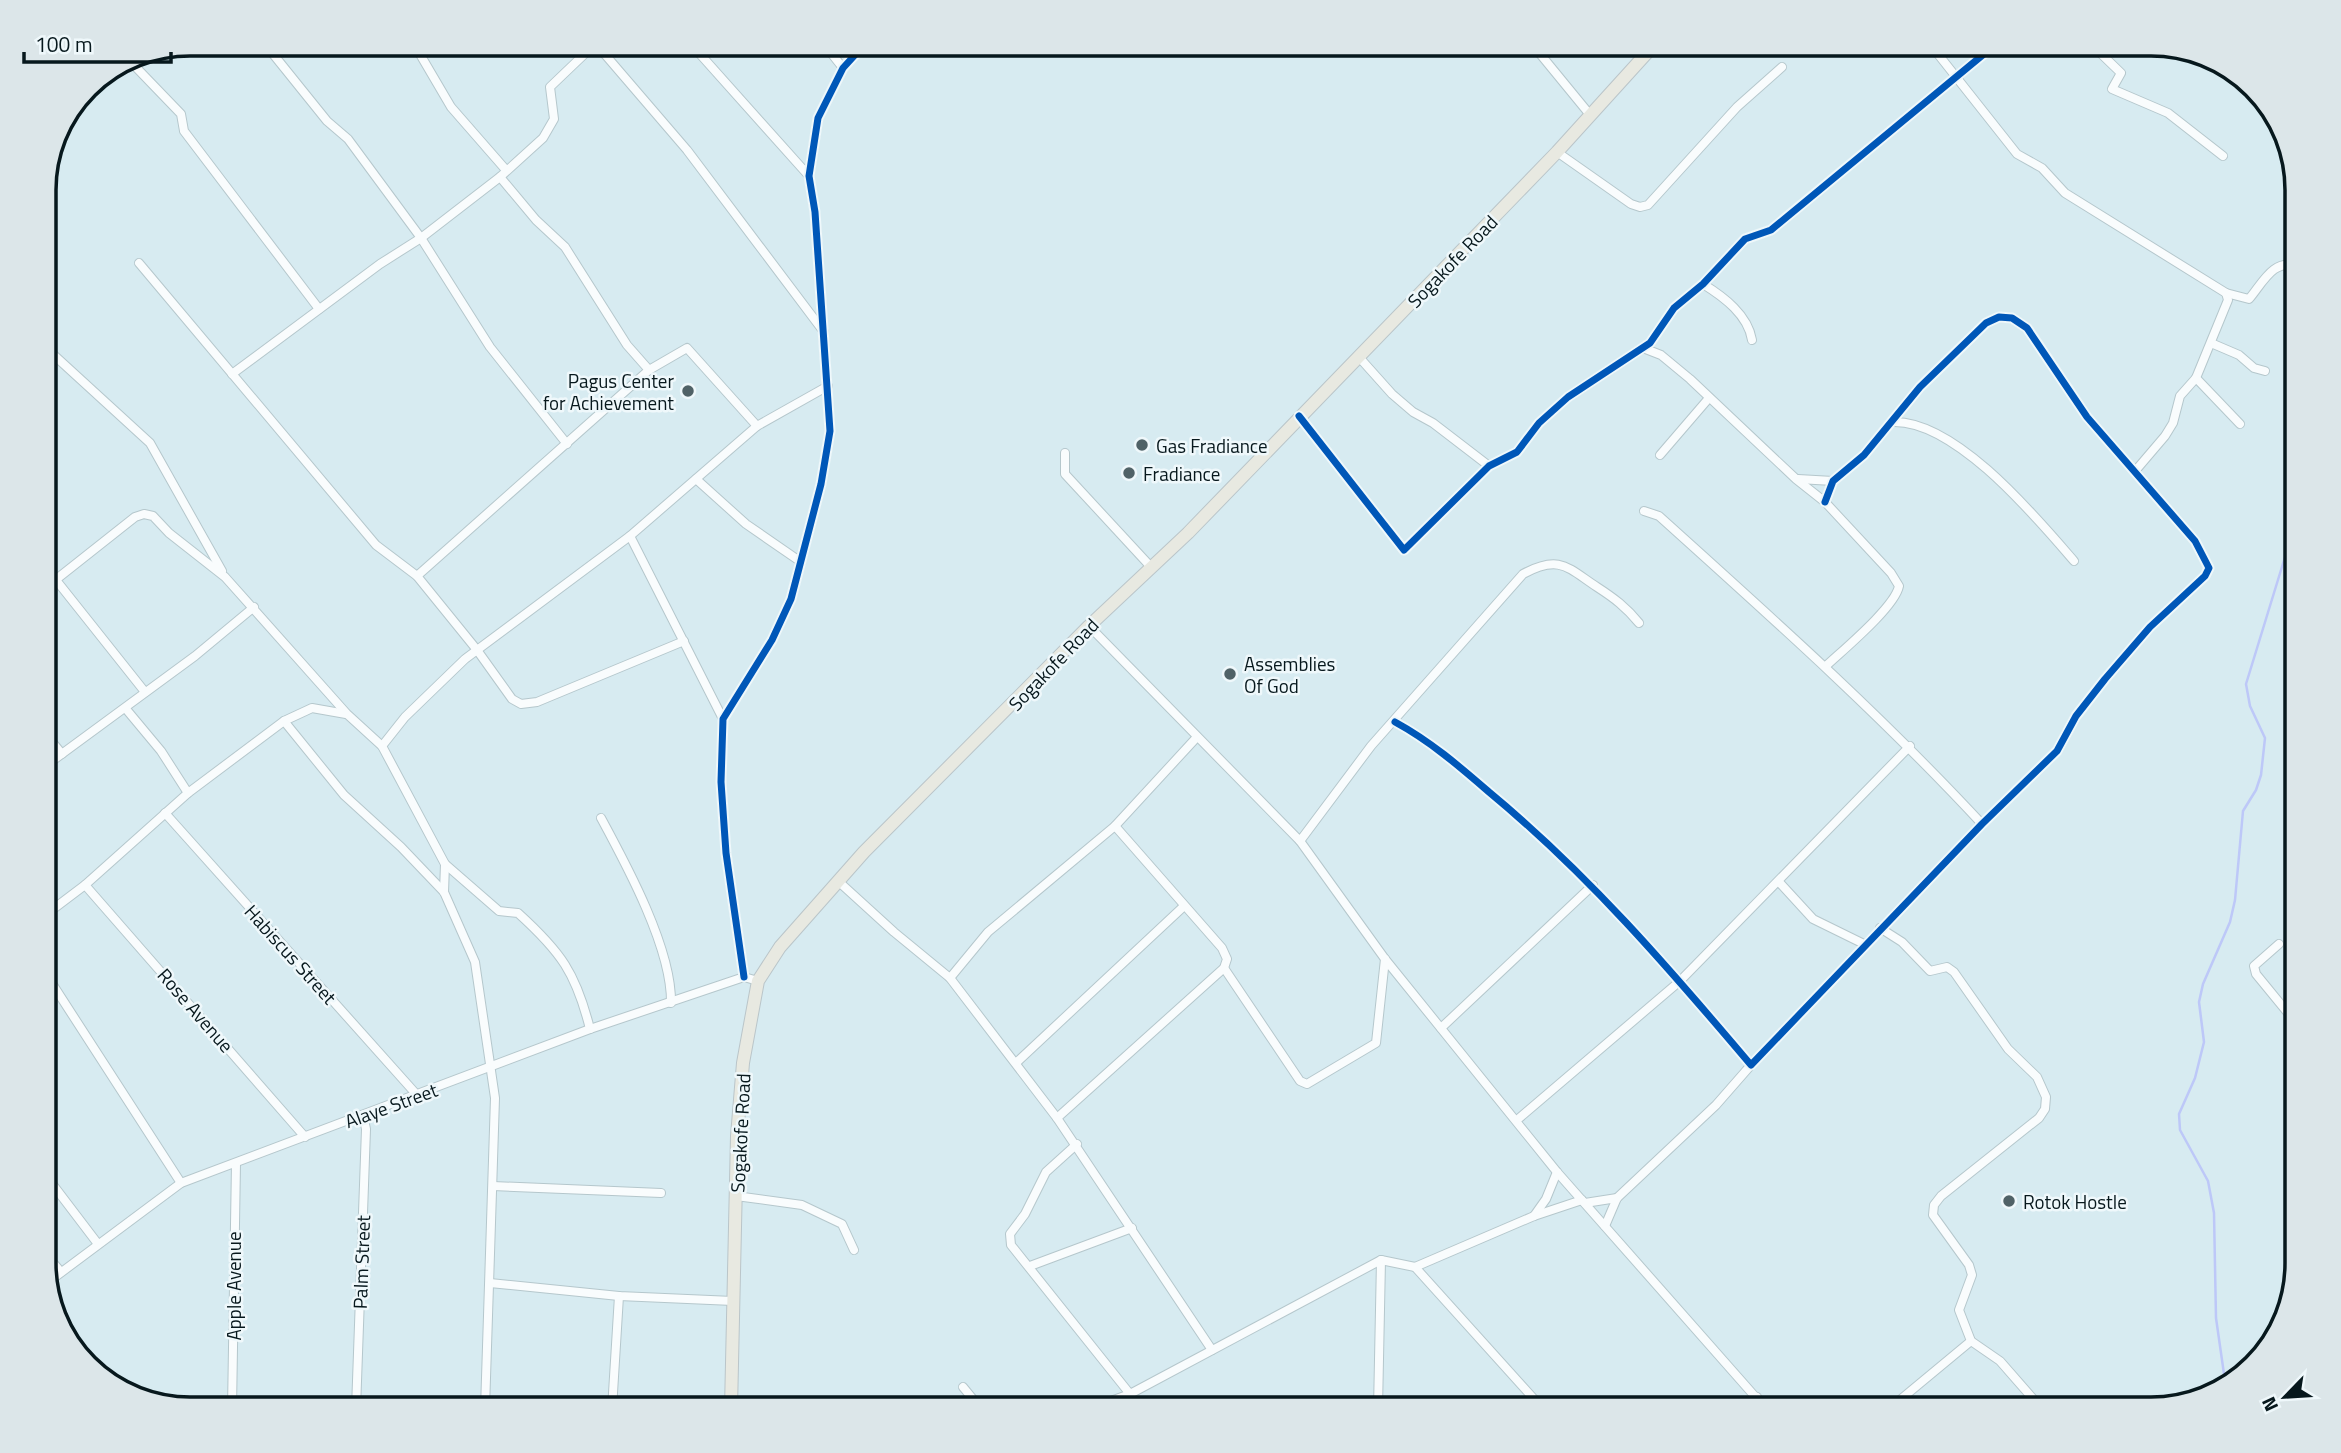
<svg xmlns="http://www.w3.org/2000/svg" width="2341" height="1453" font-family="'Titillium Web',sans-serif">
<rect width="100%" height="100%" fill="#d7ebf1"/>
<g fill="none" stroke-linecap="round" stroke-linejoin="round">
<path stroke="#bdc8f8" stroke-width="2.5" d="M2226,1388L2216,1318L2214,1213L2208,1181L2180,1130L2179,1114L2195,1078L2204,1042L2199,1002L2203,984L2230,922L2235,900L2243,811L2256,790L2261,775L2265,738L2250,706L2246,684L2285,557"/>
<defs>
<g id="street">
<path d="M265,44L327,121L348,139L421,238L490,347L567,444"/>
<path d="M414,44L451,107L506,170"/>
<path d="M596,44L687,150L824,332"/>
<path d="M691,44L809,176"/>
<path d="M824,44L843,68"/>
<path d="M1532,44L1591,116"/>
<path d="M1930,44L2017,154L2042,168L2065,193L2226,293L2228,300L2196,378L2240,424"/>
<path d="M2091,44L2121,73L2112,89L2168,113L2223,156"/>
<path d="M128,59L181,114L184,131L319,309"/>
<path d="M1557,152L1631,204L1640,207L1648,205L1737,107L1782,67"/>
<path d="M500,177L536,220L565,247L627,345L649,370L687,348L757,426"/>
<path d="M139,263L376,545L417,576L477,650L512,699L521,704L537,702L684,641"/>
<path d="M1703,284C1724,297 1748,315 1752,340"/>
<path d="M2226,293L2249,299C2262,284 2274,257 2297,267"/>
<path d="M2211,343L2239,355L2254,368L2265,371"/>
<path d="M44,346L150,443L222,571"/>
<path d="M1643,348L1661,355L1690,379L1796,479L1825,502L1891,573L1899,586C1895,607 1843,650 1826,666"/>
<path d="M1358,356L1392,394L1413,412L1433,423L1489,466"/>
<path d="M232,374L380,264L421,238L500,177L543,138L554,119L550,87L595,44"/>
<path d="M1299,416L1404,550L1489,466L1517,452L1539,423L1568,397L1650,343L1674,308L1703,284L1745,239L1771,230L1996,44"/>
<path d="M1891,422C1954,418 2036,517 2074,561"/>
<path d="M1065,453V474L1151,567"/>
<path d="M1660,455L1709,398"/>
<path d="M2136,470L2165,436L2173,423L2180,396L2196,378"/>
<path d="M696,479L746,524L801,562"/>
<path d="M1798,479L1833,481"/>
<path d="M1644,511L1659,516C1770,616 1880,714 1982,824"/>
<path d="M630,536L723,719"/>
<path d="M417,576L649,370"/>
<path d="M56,580L145,692"/>
<path d="M44,589L135,517L144,514L153,516L169,533L225,577L347,714L382,746L445,864L444,892"/>
<path d="M1089,626L1300,841L1371,746L1523,574C1560,554 1568,568 1597,587C1614,598 1626,607 1639,623"/>
<path d="M126,709L161,751L188,793"/>
<path d="M284,721L344,795L401,847L444,892L475,962L495,1098L485,1409"/>
<path d="M1395,722C1430,741 1459,766 1489,792C1588,874 1668,967 1751,1065L1982,824L2057,751L2076,716L2105,679L2150,627L2205,576L2209,568L2195,541L2087,417L2027,328L2012,318L1999,317L1986,323L1920,387L1864,455L1833,481L1825,502"/>
<path d="M44,732L62,754"/>
<path d="M382,746L405,717L465,659L630,536L757,426L828,386"/>
<path d="M44,767L195,656L254,607"/>
<path d="M165,813L417,1095"/>
<path d="M601,818C627,866 672,949 671,1003"/>
<path d="M1115,826L1222,948L1227,959L1224,968L1057,1118L1212,1350"/>
<path d="M1300,841L1385,959L1557,1172L1766,1409"/>
<path d="M445,864L499,911L518,913C561,952 576,973 590,1029"/>
<path d="M838,881L894,932L950,978L1057,1118"/>
<path d="M1779,882L1813,919L1866,945"/>
<path d="M85,885L305,1137"/>
<path d="M44,916L85,885L188,793L284,721L312,708L346,714"/>
<path d="M1880,928L1902,942L1930,971L1947,967L1954,972L2008,1049L2037,1077L2046,1097L2045,1109L2039,1118L1941,1196L1934,1205L1933,1215L1969,1265L1972,1275L1959,1310L1971,1341L2000,1361L2042,1409"/>
<path d="M2279,944L2254,966L2256,974L2297,1024"/>
<path d="M1224,968L1300,1081L1307,1084L1376,1043L1385,959"/>
<path d="M44,971L181,1183"/>
<path d="M744,977L726,853L721,782L723,719L772,640L791,599L821,484L830,431L815,212L809,176L818,118L843,68L865,44"/>
<path d="M950,978L988,932L1115,826L1197,737"/>
<path d="M1441,1028L1593,885"/>
<path d="M1017,1062L1183,907"/>
<path d="M1517,1120L1680,981L1910,746"/>
<path d="M1077,1144L1046,1172L1025,1214L1010,1234L1011,1245L1130,1394"/>
<path d="M44,1173L98,1244"/>
<path d="M493,1186L661,1193"/>
<path d="M736,1196L802,1205L842,1224L854,1250"/>
<path d="M1585,1203L1617,1198"/>
<path d="M1534,1216L1546,1199L1557,1172"/>
<path d="M1605,1226L1617,1198L1716,1105L1751,1065"/>
<path d="M44,1252L61,1272"/>
<path d="M1030,1266L1132,1228"/>
<path d="M1415,1267L1534,1216L1582,1200"/>
<path d="M47,1283L181,1183L590,1029L744,977L758,981"/>
<path d="M490,1283L619,1296L733,1301"/>
<path d="M963,1387L981,1409"/>
<path d="M232,1409L236,1163"/>
<path d="M356,1409L366,1129L363,1115"/>
<path d="M612,1409L619,1296"/>
<path d="M1089,1409L1130,1394L1381,1260L1415,1267L1543,1409"/>
<path d="M1378,1409L1381,1260"/>
<path d="M1745,1409L1757,1397"/>
<path d="M1889,1409L1971,1341"/>
</g>
<path id="primary" d="M731,1409L737,1136L743,1063L758,981L780,947L864,852L1089,626L1188,533L1557,152L1655,44"/>
</defs>
<use href="#street" stroke="#b5c7cc" stroke-width="10"/>
<use href="#primary" stroke="#bac5c9" stroke-width="14"/>
<use href="#street" stroke="#f9fcfd" stroke-width="8"/>
<use href="#primary" stroke="#e8e9e1" stroke-width="12"/>
<defs>
<g id="cycleway">
<path d="M1299,416L1404,550L1489,466L1517,452L1539,423L1568,397L1650,343L1674,308L1703,284L1745,239L1771,230L1996,44"/>
<path d="M1395,722C1430,741 1459,766 1489,792C1588,874 1668,967 1751,1065L1982,824L2057,751L2076,716L2105,679L2150,627L2205,576L2209,568L2195,541L2087,417L2027,328L2012,318L1999,317L1986,323L1920,387L1864,455L1833,481L1825,502"/>
<path d="M744,977L726,853L721,782L723,719L772,640L791,599L821,484L830,431L815,212L809,176L818,118L843,68L865,44"/>
</g>
</defs>
<use href="#cycleway" stroke="#eff8fb" stroke-width="11"/>
<use href="#cycleway" stroke="#0057b8" stroke-width="7"/>
</g>
<g fill="#506267" stroke="#eff8fb" stroke-width="2.5">
<circle cx="688" cy="391" r="7"/>
<circle cx="1142" cy="445" r="7"/>
<circle cx="1129" cy="473" r="7"/>
<circle cx="1230" cy="674" r="7"/>
<circle cx="2009" cy="1201" r="7"/>
</g>
<g text-anchor="middle" dominant-baseline="central" stroke-width="5" stroke-linejoin="round" paint-order="stroke">
<g font-size="19" fill="#07181d" stroke="#eff8fb">
<text transform="translate(1452 261) rotate(-46)">Sogakofe Road</text>
<text transform="translate(1053 664) rotate(-46)">Sogakofe Road</text>
<text transform="translate(291 954) rotate(48)">Habiscus Street</text>
<text transform="translate(196 1010) rotate(49)">Rose Avenue</text>
<text transform="translate(391 1105) rotate(-20)">Alaye Street</text>
<text transform="translate(740 1133) rotate(-87)">Sogakofe Road</text>
<text transform="translate(361 1262) rotate(-88)">Palm Street</text>
<text transform="translate(233 1286) rotate(-90)">Apple Avenue</text>
</g>
<g font-size="19" fill="#07181d" stroke="#eff8fb" text-anchor="start">
<text x="674" y="380" text-anchor="end">Pagus Center<tspan x="674" dy="22">for Achievement</tspan></text>
<text x="1156" y="445">Gas Fradiance</text>
<text x="1143" y="473">Fradiance</text>
<text x="1244" y="663">Assemblies<tspan x="1244" dy="22">Of God</tspan></text>
<text x="2023" y="1201">Rotok Hostle</text>
</g>
</g>
<path d="M0 0H2341V1453H0ZM190 56H2151A134 134 0 0 1 2285 190V1263A134 134 0 0 1 2151 1397H190A134 134 0 0 1 56 1263V190A134 134 0 0 1 190 56Z" fill="#dce6e9" fill-rule="evenodd"/>
<path fill="none" stroke="#07181d" stroke-width="3.5" d="M190 56H2151A134 134 0 0 1 2285 190V1263A134 134 0 0 1 2151 1397H190A134 134 0 0 1 56 1263V190A134 134 0 0 1 190 56Z"/>
<g transform="translate(2285 1397) rotate(245)" stroke="#eff8fb" stroke-width="5" paint-order="stroke">
<path d="M0-5L12 26L0 18L-12 26Z" fill="#07181d"/>
<text y="-10" font-size="19" font-weight="bold" text-anchor="middle" fill="#07181d">N</text>
</g>
<path d="M24 52v10h147v-10" fill="none" stroke="#07181d" stroke-width="3.5"/>
<text x="35" y="52" font-size="21" fill="#07181d" stroke="#eff8fb" stroke-width="5" paint-order="stroke">100 m</text>
</svg>
